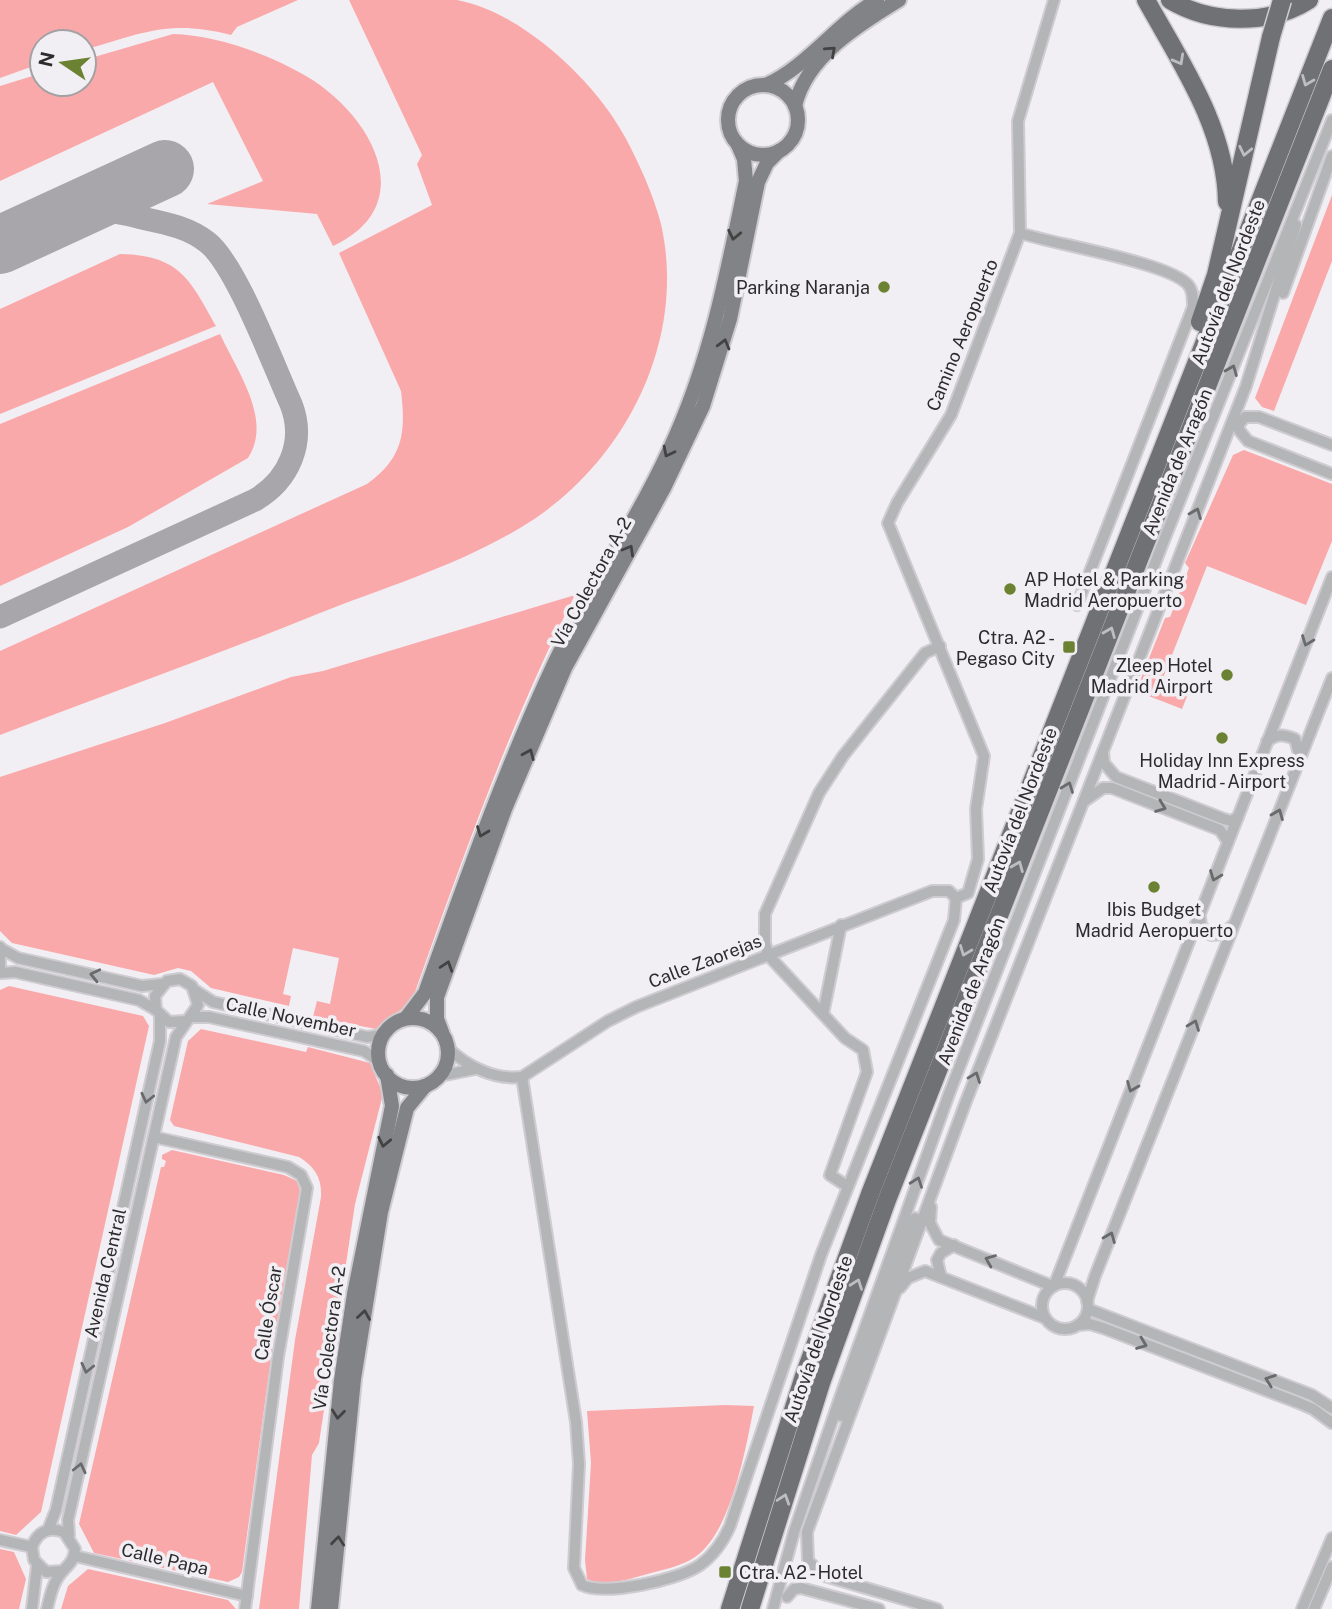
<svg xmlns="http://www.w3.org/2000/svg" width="1332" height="1609" font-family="'Public Sans',sans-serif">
<rect width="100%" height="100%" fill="#f2eff4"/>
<g fill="#faa9ab">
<path d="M0,0H298L237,27L231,35C170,19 142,33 84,50V42H42V63L0,78Z"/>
<path d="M349,0C384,0 423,0 457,0C522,12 595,81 625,137C640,165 653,194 661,224C688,343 622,468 520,528C457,566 383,588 315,615C211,657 105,695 0,735V651L367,484C403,458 406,433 401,391L339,253L432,205L417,164L422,155Z"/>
<path d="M173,34C216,35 269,54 306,76C370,113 423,204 333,246L317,214L207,204L263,181L213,82L0,181V86L42,73V84H84V60Z"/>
<path d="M1332,195V261L1274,411L1262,407L1255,398Z"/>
<path d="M120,254C179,255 190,279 216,326L0,414V309Z"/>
<path d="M220,334C237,371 273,420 248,458L128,527L0,586V424Z"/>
<path d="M1244,450L1332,484V541L1306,605L1207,566L1161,683L1188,694L1182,709L1136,691L1165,618L1170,617L1189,568L1185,563L1233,455Z"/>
<path d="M575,595C510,723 463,857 415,992L403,1008L376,1029L313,1017L317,1001L330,1004L339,958L293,948L283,994L291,996L289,1006L211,988L191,971L178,968L154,975L12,943L0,931V777L165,723L291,677L323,671Z"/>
<path d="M9,986L143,1016L149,1026L41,1512L16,1535L0,1531V990Z"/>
<path d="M201,1029L306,1052L308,1047L370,1063L383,1094L355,1204L319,1443L312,1455L299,1609H259L295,1340L321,1197C322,1178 315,1167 299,1157L174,1126L170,1120L188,1041Z"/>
<path d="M172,1150L284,1175L297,1181L300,1190L272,1350L242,1572L239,1577L228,1582L94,1553L79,1524L161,1167H164L166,1161L162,1159V1155Z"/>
<path d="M725,1405L754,1406C746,1448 731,1533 695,1557C681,1567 660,1570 644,1575C627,1580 603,1587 587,1579L585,1560L591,1463L587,1411Z"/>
<path d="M0,1549L14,1552L26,1579L19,1609H0Z"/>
<path d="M88,1569L228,1600L236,1609H61L68,1586Z"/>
</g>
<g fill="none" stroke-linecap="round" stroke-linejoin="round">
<path stroke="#a8a6aa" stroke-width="23" d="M0,617L255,500C289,480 306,442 291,404C274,367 236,264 207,242C188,227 165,223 142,218C110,210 89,206 58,219"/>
<path stroke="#a8a6aa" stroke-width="58" d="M0,245L165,169"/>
<defs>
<g id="minor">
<path d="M1020,233C1052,244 1173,263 1189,286C1193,291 1193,300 1193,307L1077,605"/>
<path d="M1283,293L1332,156"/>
<path d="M1332,445L1259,417H1245L1239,424V430L1248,441L1332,474"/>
<path d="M1267,741C1277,734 1283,734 1295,739L1300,758"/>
<path d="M1103,752L1104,763L1116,777L1224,819L1231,821L1238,817"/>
<path d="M1086,800L1103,788H1112L1220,830L1228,842"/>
<path d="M956,898L968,893L978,859L976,809L984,756L888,523L897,503L951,415L1020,233L1018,121L1054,0"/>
<path d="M1200,917L1201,926L1211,935L1224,934L1232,926"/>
<path d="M0,947V968"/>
<path d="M0,948L18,958L142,986L162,984"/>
<path d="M0,973L15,972L139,1000L156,1010"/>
<path d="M196,991L213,1002L367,1037L383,1035"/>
<path d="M823,1014L841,925"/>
<path d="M191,1017H209L364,1051L379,1061"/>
<path d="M448,1048C468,1067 494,1080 522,1077L608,1021L636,1007L932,891H949L956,898"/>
<path d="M440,1076L475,1069"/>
<path d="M522,1077L576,1422L579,1464L574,1568L582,1585C605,1596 679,1580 700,1565C714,1555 723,1542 730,1526L821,1255L954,920L956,898"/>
<path d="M154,1137L288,1167L301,1175L307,1188L278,1357L245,1609"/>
<path d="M847,1186L830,1175L867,1072L863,1050L845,1038L768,955L765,943V914L819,793L843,756L925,653L940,646"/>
<path d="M931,1207L930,1223L939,1240L1052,1286"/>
<path d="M941,1277L937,1260L941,1253L954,1245"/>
<circle cx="1065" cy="1306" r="23"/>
<path d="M1054,1286L1332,577"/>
<path d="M900,1288L908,1278L925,1271L1045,1318"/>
<path d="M1087,1301L1095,1276L1332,678"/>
<path d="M1088,1309L1312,1395L1332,1408"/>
<path d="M1078,1325L1090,1324L1103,1328L1299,1403L1313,1409L1332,1423"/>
<path d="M841,1416L915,1218"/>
<path d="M48,1530L56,1510L160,1041V1016"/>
<path d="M69,1535L68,1520L176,1037L198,1005L192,986L180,979L167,981L155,996L156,1010L169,1022L185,1021"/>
<path d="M0,1540L32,1547"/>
<path d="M75,1556L247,1596"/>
<path d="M787,1597L794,1589L801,1588L879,1609"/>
<path d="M32,1609L37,1566"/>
<path d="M47,1609C50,1596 53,1582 62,1572C69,1564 74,1561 75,1549L64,1532C49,1526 37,1532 32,1547L34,1560L46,1572L62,1571"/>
<path d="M773,1609L794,1532L842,1392L949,1094L1166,535L1332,120"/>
<path d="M937,1609L825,1576L808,1561L807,1532L965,1104L1246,386L1296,225"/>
<path d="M1302,1609L1332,1538"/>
<path d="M1314,1609L1332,1567"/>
</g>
<g id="major">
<path d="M766,85C808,66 836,24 877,0"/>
<circle cx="763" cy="120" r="35"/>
<path d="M795,106C806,57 858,25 899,0"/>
<path d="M406,1018L425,993C465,882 504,771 554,664C591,585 642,514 676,435C712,353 728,268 746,181L744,159L738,145"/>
<circle cx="413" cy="1053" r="35"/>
<path d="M442,1032L437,1019V997L505,809L565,668L664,488L703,406L730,319L758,182L767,163L779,151"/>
<path d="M318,1609L341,1380L354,1294L392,1106L387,1075"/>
<path d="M331,1609L354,1379L381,1212L407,1108L425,1086"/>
</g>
<g id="highway">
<path d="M1146,0C1181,63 1226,128 1227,202"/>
<path d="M1170,0C1210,24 1269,26 1309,0"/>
<path d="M1200,322L1216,275L1271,37"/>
<path d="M730,1609L804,1376L870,1194L1332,18"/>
<path d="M750,1609L821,1383L887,1200L1332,69"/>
</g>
</defs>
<use href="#minor" stroke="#ceccd0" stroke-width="14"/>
<use href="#major" stroke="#ceccd0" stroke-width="18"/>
<use href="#highway" stroke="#ceccd0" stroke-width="21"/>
<use href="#minor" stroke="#b4b5b7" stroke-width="10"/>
<use href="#major" stroke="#828386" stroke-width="14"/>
<use href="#highway" stroke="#6f7175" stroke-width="18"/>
<defs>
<path id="highway-bridge" d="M1271,37L1282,0"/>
</defs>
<use href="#highway-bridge" stroke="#ceccd0" stroke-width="21" stroke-linecap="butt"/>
<use href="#highway-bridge" stroke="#6f7175" stroke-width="18"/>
</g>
<defs><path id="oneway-chevron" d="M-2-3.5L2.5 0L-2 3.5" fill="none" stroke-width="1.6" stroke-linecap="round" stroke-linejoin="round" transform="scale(1.75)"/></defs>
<g stroke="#424243">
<use href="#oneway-chevron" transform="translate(831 51) rotate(-42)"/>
<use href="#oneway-chevron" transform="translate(734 235) rotate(102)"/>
<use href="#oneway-chevron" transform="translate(724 344) rotate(-75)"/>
<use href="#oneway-chevron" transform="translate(668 452) rotate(117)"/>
<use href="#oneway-chevron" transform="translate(629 550) rotate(-60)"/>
<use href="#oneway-chevron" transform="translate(529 754) rotate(-67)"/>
<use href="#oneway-chevron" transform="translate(482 832) rotate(111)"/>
<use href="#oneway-chevron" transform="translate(447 966) rotate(-72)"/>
<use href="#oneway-chevron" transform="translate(384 1142) rotate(102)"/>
<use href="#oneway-chevron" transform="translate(364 1315) rotate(-81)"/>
<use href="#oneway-chevron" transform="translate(338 1414) rotate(96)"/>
<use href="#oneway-chevron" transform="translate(338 1541) rotate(-84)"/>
</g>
<g stroke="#bebdc1">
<use href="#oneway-chevron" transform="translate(1179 60) rotate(61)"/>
<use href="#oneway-chevron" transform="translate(1307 81) rotate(112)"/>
<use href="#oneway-chevron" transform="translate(1245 151) rotate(102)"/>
<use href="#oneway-chevron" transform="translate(1110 632) rotate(-68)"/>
<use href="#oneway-chevron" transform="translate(1018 866) rotate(-68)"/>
<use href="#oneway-chevron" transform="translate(965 951) rotate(111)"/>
<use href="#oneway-chevron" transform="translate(857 1284) rotate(-70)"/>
<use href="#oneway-chevron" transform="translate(784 1499) rotate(-72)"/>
</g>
<g stroke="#696a6b">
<use href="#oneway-chevron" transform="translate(1232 370) rotate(-68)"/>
<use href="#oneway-chevron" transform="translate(1196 513) rotate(-68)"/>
<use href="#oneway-chevron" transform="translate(1307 641) rotate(111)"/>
<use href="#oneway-chevron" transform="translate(1068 787) rotate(-69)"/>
<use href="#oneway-chevron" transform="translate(1161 807) rotate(21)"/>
<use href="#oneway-chevron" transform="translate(1278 814) rotate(-68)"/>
<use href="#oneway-chevron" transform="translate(1215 876) rotate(111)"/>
<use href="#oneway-chevron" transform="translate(95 975) rotate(-167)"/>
<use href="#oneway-chevron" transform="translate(1194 1025) rotate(-69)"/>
<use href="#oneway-chevron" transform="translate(975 1077) rotate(-69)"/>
<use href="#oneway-chevron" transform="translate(1132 1087) rotate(112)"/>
<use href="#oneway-chevron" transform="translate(147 1098) rotate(103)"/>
<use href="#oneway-chevron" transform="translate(917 1182) rotate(-70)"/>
<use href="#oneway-chevron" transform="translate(1110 1237) rotate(-68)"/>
<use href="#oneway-chevron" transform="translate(990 1260) rotate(-158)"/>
<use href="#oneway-chevron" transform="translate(1142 1344) rotate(21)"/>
<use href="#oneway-chevron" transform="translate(87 1368) rotate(103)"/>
<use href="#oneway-chevron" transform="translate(1270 1380) rotate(-160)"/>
<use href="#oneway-chevron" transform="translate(80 1468) rotate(-77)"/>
</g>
<g fill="#6b8233" stroke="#f2eff4" stroke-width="2.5">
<circle cx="884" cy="287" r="7"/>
<circle cx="1010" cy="589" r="7"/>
<rect x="1062" y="640" width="14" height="14" rx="3.5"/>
<circle cx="1227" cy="675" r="7"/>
<circle cx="1222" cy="738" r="7"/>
<circle cx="1154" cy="887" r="7"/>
<rect x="718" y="1565" width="14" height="14" rx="3.5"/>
</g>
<g text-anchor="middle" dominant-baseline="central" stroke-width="7" stroke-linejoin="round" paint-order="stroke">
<g font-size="18" fill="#2c2c2d" stroke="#f2eff4">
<text transform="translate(1228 282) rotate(-69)">Autovía del Nordeste</text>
<text transform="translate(962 335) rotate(-68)">Camino Aeropuerto</text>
<text transform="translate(1177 462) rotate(-68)">Avenida de Aragón</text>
<text transform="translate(591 582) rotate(-61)">Vía Colectora A-2</text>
<text transform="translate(1020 810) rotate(-69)">Autovía del Nordeste</text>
<text transform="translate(705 961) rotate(-21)">Calle Zaorejas</text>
<text transform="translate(971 991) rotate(-69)">Avenida de Aragón</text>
<text transform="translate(291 1017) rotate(12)">Calle November</text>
<text transform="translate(105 1273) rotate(-77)">Avenida Central</text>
<text transform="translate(268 1313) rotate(-81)">Calle Óscar</text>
<text transform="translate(329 1338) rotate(-82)">Vía Colectora A-2</text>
<text transform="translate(818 1339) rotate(-71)">Autovía del Nordeste</text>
<text transform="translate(165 1559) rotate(13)">Calle Papa</text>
</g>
<g font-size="18" fill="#2c2c2d" stroke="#f2eff4" text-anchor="end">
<text x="870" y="287">Parking Naranja</text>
<text x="1024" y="579" text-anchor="start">AP Hotel &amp; Parking<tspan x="1024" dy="21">Madrid Aeropuerto</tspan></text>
<text x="1055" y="637">Ctra. A2 -<tspan x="1055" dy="21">Pegaso City</tspan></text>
<text x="1213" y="665">Zleep Hotel<tspan x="1213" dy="21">Madrid Airport</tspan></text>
<text x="1222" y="760" text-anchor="middle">Holiday Inn Express<tspan x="1222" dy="21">Madrid - Airport</tspan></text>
<text x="1154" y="909" text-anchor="middle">Ibis Budget<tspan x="1154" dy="21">Madrid Aeropuerto</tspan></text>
<text x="739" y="1572" text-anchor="start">Ctra. A2 - Hotel</text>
</g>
</g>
<g transform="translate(63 63) rotate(283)"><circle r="33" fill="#f2eff4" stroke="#a3a1a4" stroke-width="2"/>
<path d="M0-5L12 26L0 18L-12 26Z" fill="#6b8233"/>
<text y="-10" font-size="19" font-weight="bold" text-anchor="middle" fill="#2c2c2d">N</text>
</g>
</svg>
